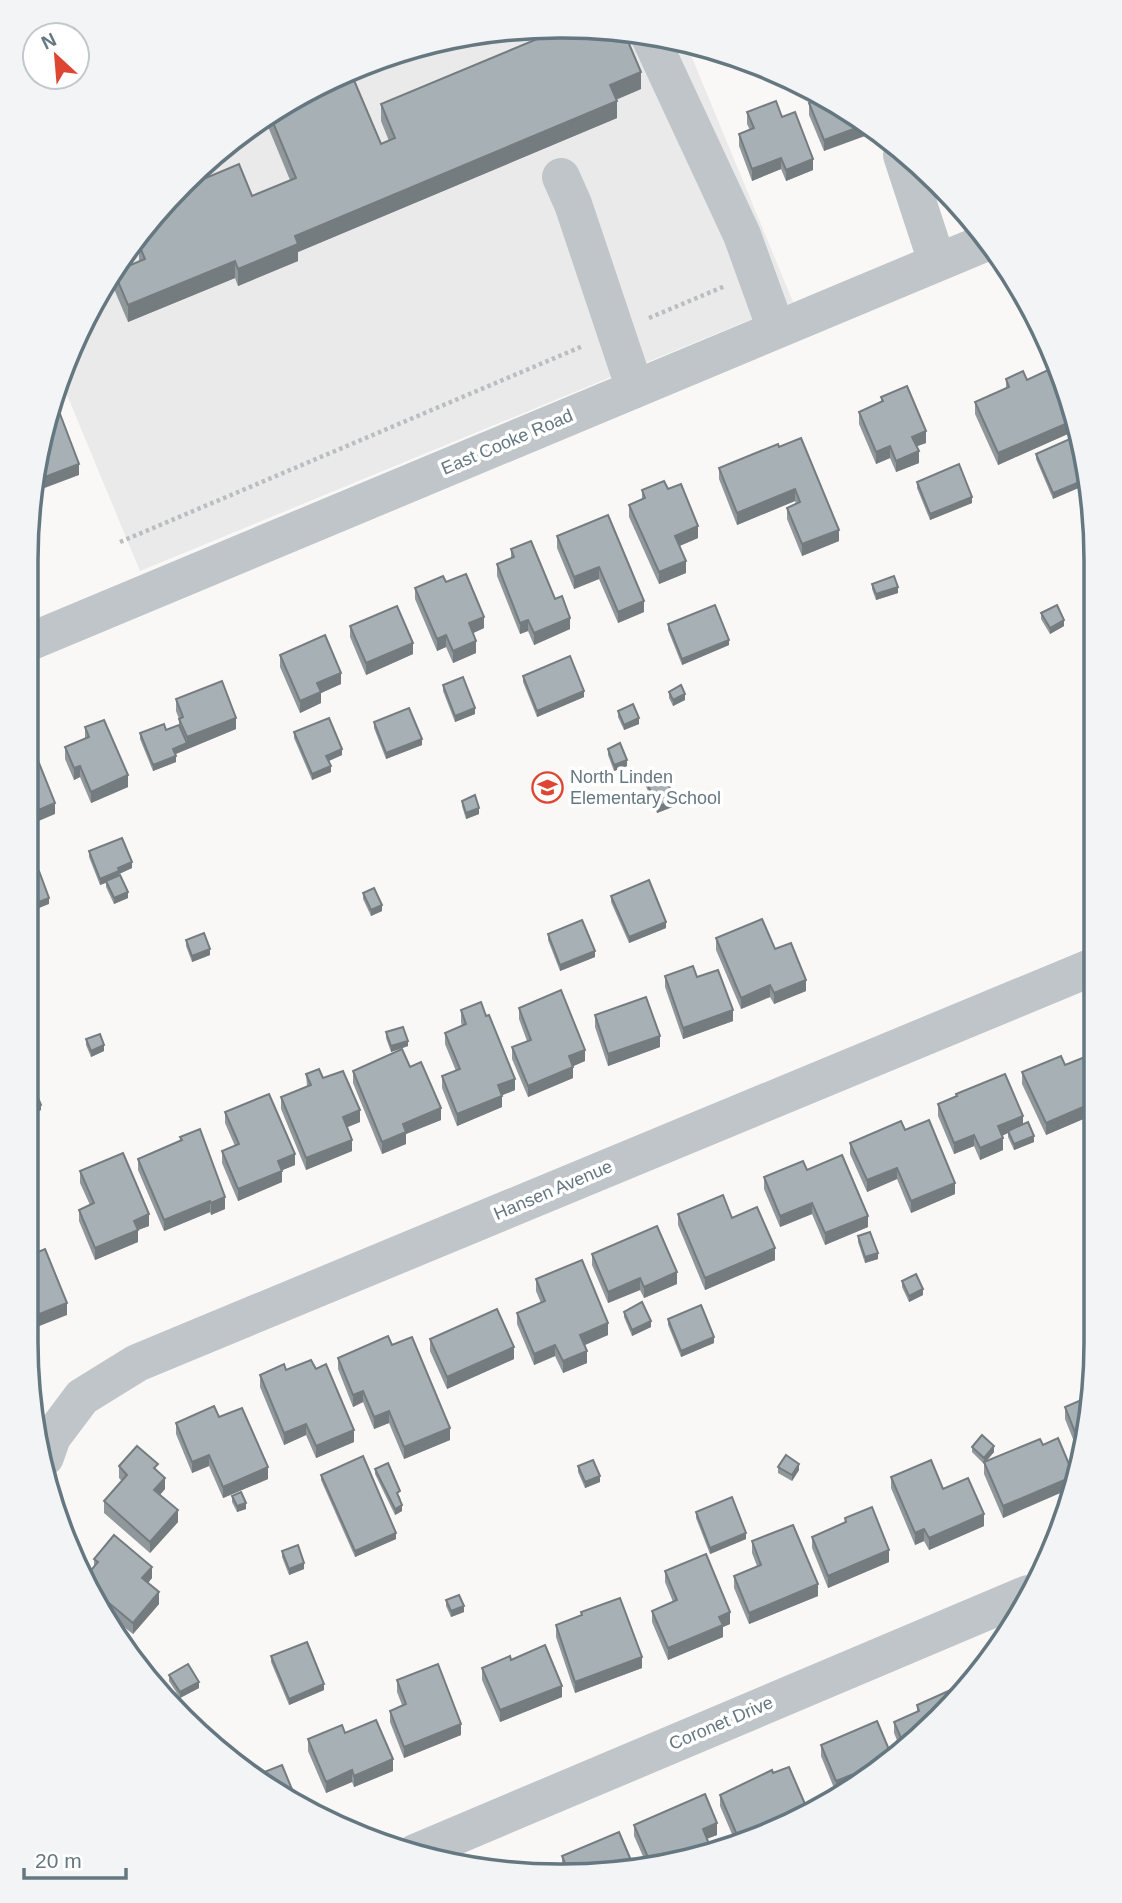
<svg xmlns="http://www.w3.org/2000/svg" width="1122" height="1903" font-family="Arial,sans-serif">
<rect width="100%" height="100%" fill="#f9f8f6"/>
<path fill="#e9eae9" d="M561,26L666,37L686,43L793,302L140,571L60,378L117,264L183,183L264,116L357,67L457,36Z"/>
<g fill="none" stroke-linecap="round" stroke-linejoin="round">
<g stroke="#babec0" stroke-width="4.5" stroke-dasharray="3.5 3.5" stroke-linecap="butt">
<path d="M649,318L725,286"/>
<path d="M120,542L583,346"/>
</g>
<g stroke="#bfc5c8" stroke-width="38">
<path d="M649,35L742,235L776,329"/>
<path d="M902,155L937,262"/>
<path d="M561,177L573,204L635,389"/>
<path d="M27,643L987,242"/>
<path d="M45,1457L52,1437L82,1397L137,1363L1095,966"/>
<path d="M415,1853L1028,1594"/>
</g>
</g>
<g fill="#90989c">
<path d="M350,71L381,144L389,141L381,121V104L641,89L616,100L617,118L298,252V261L238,286L235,278L128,322L114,289V272L139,262V252L128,257L126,253L177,190L252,196L290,180L264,117Z"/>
<path d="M809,103L858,117L824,151L809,115Z"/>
<path d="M747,112L782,117L813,170L786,181L781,169L752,181L739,146V134L750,130L747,124Z"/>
<path d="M1006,379L1027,380L1070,433L998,465L975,414V402L1006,388Z"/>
<path d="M881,397L926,443L917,446L919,463L896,472L890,458L876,464L859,424V412L881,402Z"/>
<path d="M1072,438L1053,499L1036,459V454Z"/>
<path d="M779,447L839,541L802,556L787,519V508L796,504L795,501L737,525L719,479V468Z"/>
<path d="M917,482L972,503L930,520L917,488Z"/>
<path d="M668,489L698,538L679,546L686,573L659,584L629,517V505L642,499V490Z"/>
<path d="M608,515L644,612L618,623L599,579L574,589L557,548V536Z"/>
<path d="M511,549L555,599L570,629L534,645L528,631L520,634L497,576V564L511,558Z"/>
<path d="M446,582L484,628L473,633L476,653L453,663L446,647L437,651L415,599V588Z"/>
<path d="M872,584L898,593L876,600L872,589Z"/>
<path d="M1041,613L1064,626L1050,634L1041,619Z"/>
<path d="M668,624L729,645L682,665L668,630Z"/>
<path d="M350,626L413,654L366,675L350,637Z"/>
<path d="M280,655L341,684L321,693V703L300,713L280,667Z"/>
<path d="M523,676L584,697L537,717L523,682Z"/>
<path d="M443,685L475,714L455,722L443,691Z"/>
<path d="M669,692L685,700L673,706L669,698Z"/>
<path d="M176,699L236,729L176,754V762L153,771L140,739V733L166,730L179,725V719L176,711Z"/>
<path d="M618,711L639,724L624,730L618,717Z"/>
<path d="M374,722L422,745L386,759L374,728Z"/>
<path d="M85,727L128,787L91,803L80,777L74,780L65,759V747L85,738Z"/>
<path d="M294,732L342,755L329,761L331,772L312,780L294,738Z"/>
<path d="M608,749L627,766L614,771L608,755Z"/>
<path d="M645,778L675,806L657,813L645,784Z"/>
<path d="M462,801L479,814L466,819L462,806Z"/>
<path d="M89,851L132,868L119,874L128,898L114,904L106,887V883L100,885L89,857Z"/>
<path d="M363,893L382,911L371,916L363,899Z"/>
<path d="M611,896L666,928L629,943L611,902Z"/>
<path d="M548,934L595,957L560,971L548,940Z"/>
<path d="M716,938L775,949L806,991L774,1004L770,997L741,1009L716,950Z"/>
<path d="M186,940L210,955L192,962L186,946Z"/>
<path d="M665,976L733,1021L683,1039L665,987Z"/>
<path d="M519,1008L585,1061L573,1066V1078L528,1097L512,1059V1047L527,1041L519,1019Z"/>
<path d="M461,1010L515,1090L502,1095V1107L457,1126L442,1088V1076L456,1071L445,1044V1033L462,1026L461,1022Z"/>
<path d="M595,1015L660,1047L608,1066L595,1027Z"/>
<path d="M386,1032L408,1046L391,1052L386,1038Z"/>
<path d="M86,1039L104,1051L91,1057L86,1045Z"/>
<path d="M1095,1053V1114L1046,1135L1022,1084V1072L1065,1065Z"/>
<path d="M410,1067L441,1120L406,1134V1144L382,1154L353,1083V1071Z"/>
<path d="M306,1074L323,1078L360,1122L347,1127L352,1151L306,1170L281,1109V1097L307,1086Z"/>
<path d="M956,1094L1023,1125L1034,1142L1014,1150L1008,1137V1133L1002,1136L1003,1150L980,1160L974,1146L954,1154L938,1116V1104L956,1097Z"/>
<path d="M27,1097L41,1110L30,1115L27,1105Z"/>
<path d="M225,1112L295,1165L282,1170V1182L238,1201L222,1163V1151L235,1146L225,1123Z"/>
<path d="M905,1130L955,1194L911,1213L897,1179L867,1192L850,1154V1143Z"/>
<path d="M180,1137L225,1209L211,1215L210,1212L164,1231L138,1170V1159L180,1141Z"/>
<path d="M807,1170L868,1227L825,1245L812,1214L780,1227L764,1189V1177Z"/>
<path d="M80,1171L149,1226L138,1230V1242L95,1260L79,1221V1210L90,1205L80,1183Z"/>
<path d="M678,1214L732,1218L775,1260L705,1290L678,1225Z"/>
<path d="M858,1236L878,1259L865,1263L858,1242Z"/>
<path d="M592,1254L677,1284L644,1298L640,1290L608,1303L592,1265Z"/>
<path d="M536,1279L608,1335L585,1345L587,1363L563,1373L555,1356L534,1365L517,1324V1313L541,1303L536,1291Z"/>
<path d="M902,1281L923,1295L909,1302L902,1287Z"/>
<path d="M624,1312L651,1327L632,1336L624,1317Z"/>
<path d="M668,1319L714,1343L681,1357L668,1325Z"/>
<path d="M430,1339L514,1359L447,1389L430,1351Z"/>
<path d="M392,1345L450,1440L404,1459L389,1423L374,1429L363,1402L353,1407L338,1369V1358Z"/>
<path d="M316,1369L354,1442L316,1458L306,1435L284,1445L260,1387V1375L286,1370Z"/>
<path d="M1091,1396L1079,1454L1065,1419V1407Z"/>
<path d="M219,1417L268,1479L223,1498L209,1466L192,1473L176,1434V1423Z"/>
<path d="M1043,1445L1074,1482L1003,1518L984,1474V1463V1464L972,1452V1447L994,1452L985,1462Z"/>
<path d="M119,1466L158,1471L165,1489L160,1495L178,1522L150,1553L104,1513V1501L122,1481L119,1478Z"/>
<path d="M578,1466L600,1482L585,1488L578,1472Z"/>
<path d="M778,1467L799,1470L792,1481L778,1473Z"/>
<path d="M375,1469L400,1497L402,1511L395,1515L375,1474Z"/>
<path d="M321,1475L396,1539L355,1557L321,1480Z"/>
<path d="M891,1477L943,1489L984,1526L929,1550L924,1541L915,1545L891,1488Z"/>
<path d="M232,1496L246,1509L237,1512L232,1502Z"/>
<path d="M696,1512L746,1539L710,1554L696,1518Z"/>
<path d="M845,1518L889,1562L828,1588L812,1548V1537L845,1523Z"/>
<path d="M752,1541L818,1596L749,1624L734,1588V1576L757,1566L752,1553Z"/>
<path d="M282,1551L304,1569L289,1575L282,1557Z"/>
<path d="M94,1559L152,1578L148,1583L159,1604L133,1634L108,1615L87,1575L94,1566Z"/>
<path d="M665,1571L730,1624L723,1627V1637L668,1660L652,1622V1611L673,1602L665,1582Z"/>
<path d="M446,1600L464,1612L451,1617L446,1606Z"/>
<path d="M581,1612L642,1668L575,1693L556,1637V1625L581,1616Z"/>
<path d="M271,1656L324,1690L289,1705L271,1662Z"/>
<path d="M482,1668L562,1697L500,1722L482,1680Z"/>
<path d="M169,1675L199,1688L180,1698L169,1681Z"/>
<path d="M397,1680L461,1735L404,1758L390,1722V1711L402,1705L397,1692Z"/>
<path d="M962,1685L901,1750L894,1733V1722L917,1713V1705Z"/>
<path d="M345,1733L393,1771L354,1787L352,1782L326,1793L308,1751V1739Z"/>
<path d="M821,1745L886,1766L836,1793L821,1756Z"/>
<path d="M720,1795L805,1810L737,1846L720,1806Z"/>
<path d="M634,1825L717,1835L707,1839L709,1852L646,1863L634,1836Z"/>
<path d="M562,1856L633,1865L565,1876L562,1868Z"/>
</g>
<g fill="#757c7f">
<path d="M641,72V89L610,102V85Z"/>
<path d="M617,101V118L298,252V261L238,286V269L295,236Z"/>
<path d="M867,124L876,132L824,151V140Z"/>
<path d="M781,158V169L752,181V169Z"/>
<path d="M813,159V170L786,181V170Z"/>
<path d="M140,235L139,252L128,257V250Z"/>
<path d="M235,261V278L128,322V305Z"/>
<path d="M1070,422V433L998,465V453Z"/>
<path d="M926,431V443L912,448V437Z"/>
<path d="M890,446V458L876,464V452Z"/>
<path d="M919,451V463L896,472V461Z"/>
<path d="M79,464V475L34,492L37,480Z"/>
<path d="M1087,479L1088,484L1053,499V493Z"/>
<path d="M795,489V501L737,525V513Z"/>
<path d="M972,497V503L930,520V514Z"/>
<path d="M698,526V538L675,548V536Z"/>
<path d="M839,530V541L802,556V544Z"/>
<path d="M686,561V573L659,584V572Z"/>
<path d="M599,567V579L574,589V577Z"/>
<path d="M898,587V593L876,600V594Z"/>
<path d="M644,601V612L618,623V612Z"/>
<path d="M484,617V628L469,635V623Z"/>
<path d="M570,618V629L534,645V633Z"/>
<path d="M528,620V631L520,634V623Z"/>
<path d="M1064,620V626L1050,634V628Z"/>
<path d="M446,635V647L437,651V639Z"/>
<path d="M729,640V645L682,665V659Z"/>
<path d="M476,641V653L453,663V651Z"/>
<path d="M413,643V654L366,675V663Z"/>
<path d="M341,673V684L321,693V703L300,713V701L317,683Z"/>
<path d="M584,691V697L537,717V711Z"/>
<path d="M685,694V700L673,706V700Z"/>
<path d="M475,708V714L455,722V716Z"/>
<path d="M236,718V729L173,755V749L187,743V737Z"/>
<path d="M639,718V724L624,730V725Z"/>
<path d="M422,739V745L386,759V753Z"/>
<path d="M342,749V755L326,762V756Z"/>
<path d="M176,756V762L153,771V765Z"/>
<path d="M627,760V766L614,771V765Z"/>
<path d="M80,766V777L74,780V768Z"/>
<path d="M331,766V772L312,780V774Z"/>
<path d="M128,775V787L91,803V792Z"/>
<path d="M675,800V806L657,813V807Z"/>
<path d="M55,803V814L27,826V815Z"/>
<path d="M479,808V814L466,819V813Z"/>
<path d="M132,862V868L119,874V877L100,885V879L118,868Z"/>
<path d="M128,892V898L114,904V898Z"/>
<path d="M49,898V904L29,912V906Z"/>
<path d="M382,905V911L371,916V910Z"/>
<path d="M666,922V928L629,943V937Z"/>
<path d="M210,949V955L192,962V956Z"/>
<path d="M595,951V957L560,971V965Z"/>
<path d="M806,980V991L774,1004V993Z"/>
<path d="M770,985V997L741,1009V998Z"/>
<path d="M733,1010V1021L683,1039V1028Z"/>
<path d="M660,1036V1047L608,1066V1054Z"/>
<path d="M408,1041V1046L391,1052V1046Z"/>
<path d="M104,1045V1051L91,1057V1051Z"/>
<path d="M585,1050V1061L569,1068V1056Z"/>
<path d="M573,1067V1078L528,1097V1086Z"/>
<path d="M515,1079V1090L498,1097V1085Z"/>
<path d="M502,1096V1107L457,1126V1114Z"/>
<path d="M1095,1102V1114L1046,1135V1123Z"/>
<path d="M41,1105V1110L30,1115V1109Z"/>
<path d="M441,1108V1120L406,1134V1144L382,1154V1142L403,1124Z"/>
<path d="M360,1110V1122L343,1129V1117Z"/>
<path d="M1023,1116V1127L1008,1131V1133L998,1137V1126Z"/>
<path d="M974,1135V1146L954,1154V1143Z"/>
<path d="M1034,1136V1142L1014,1150V1144Z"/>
<path d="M1003,1138V1150L980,1160V1148Z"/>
<path d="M352,1140V1151L306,1170V1158Z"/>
<path d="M295,1154V1165L278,1172V1161Z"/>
<path d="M897,1168V1179L867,1192V1180Z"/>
<path d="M282,1171V1182L238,1201V1189Z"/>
<path d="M955,1183V1194L911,1213V1201Z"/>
<path d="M225,1197V1209L211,1215V1203Z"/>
<path d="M210,1201V1212L164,1231V1220Z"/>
<path d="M812,1203V1214L780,1227V1216Z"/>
<path d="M149,1214V1226L138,1230V1242L95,1260V1248L134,1221Z"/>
<path d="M868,1216V1227L825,1245V1233Z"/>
<path d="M775,1248V1260L705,1290V1278Z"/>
<path d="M878,1253V1259L865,1263V1257Z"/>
<path d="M677,1272V1284L644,1298V1287Z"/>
<path d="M640,1278V1290L608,1303V1292Z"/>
<path d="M923,1289V1295L909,1302V1296Z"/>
<path d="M67,1303V1315L27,1331V1319Z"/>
<path d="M651,1321V1327L632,1336V1330Z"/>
<path d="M608,1323V1335L580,1347V1335Z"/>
<path d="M714,1337V1343L681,1357V1351Z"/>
<path d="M555,1345V1356L534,1365V1354Z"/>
<path d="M514,1347V1359L447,1389V1377Z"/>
<path d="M587,1351V1363L563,1373V1361Z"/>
<path d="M363,1391V1402L353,1407V1395Z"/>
<path d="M389,1411V1423L374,1429V1417Z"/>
<path d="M306,1424V1435L284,1445V1433Z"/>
<path d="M450,1428V1440L404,1459V1447Z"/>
<path d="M354,1430V1442L316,1458V1446Z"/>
<path d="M994,1446V1452L984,1464V1458Z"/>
<path d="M209,1455V1466L192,1473V1462Z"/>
<path d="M799,1464V1470L792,1481V1475Z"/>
<path d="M268,1467V1479L223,1498V1487Z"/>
<path d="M600,1476V1482L585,1488V1482Z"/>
<path d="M1074,1476L1072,1488L1003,1518V1506Z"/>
<path d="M165,1478V1489L154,1501V1490Z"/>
<path d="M246,1503V1509L237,1512V1506Z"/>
<path d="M402,1505V1511L395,1515V1509Z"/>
<path d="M178,1510V1522L150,1553V1542Z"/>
<path d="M984,1514V1526L929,1550V1538Z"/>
<path d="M924,1529V1541L915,1545V1533Z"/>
<path d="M396,1533V1539L355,1557V1551Z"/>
<path d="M746,1533V1539L710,1554V1548Z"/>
<path d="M889,1550V1562L828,1588V1576Z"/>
<path d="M304,1563V1569L289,1575V1569Z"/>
<path d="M152,1567V1578L142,1590V1578Z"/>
<path d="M818,1584V1596L749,1624V1613Z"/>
<path d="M159,1592V1604L133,1634V1623Z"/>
<path d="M109,1603V1614L108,1615L105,1607Z"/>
<path d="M464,1606V1612L451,1617V1611Z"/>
<path d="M730,1612V1624L723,1627V1637L668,1660V1648L719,1617Z"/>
<path d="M642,1657V1668L575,1693V1682Z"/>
<path d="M199,1682V1688L180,1698V1692Z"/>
<path d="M324,1684V1690L289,1705V1699Z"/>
<path d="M562,1686V1697L500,1722V1710Z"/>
<path d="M461,1724V1735L404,1758V1747Z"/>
<path d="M393,1759V1771L354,1787V1776Z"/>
<path d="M352,1770V1782L326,1793V1782Z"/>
<path d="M851,1775V1785L836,1793V1781Z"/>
<path d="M805,1804V1810L788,1819V1812Z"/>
<path d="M717,1823V1835L703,1840V1829Z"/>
<path d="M766,1831L740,1845V1842Z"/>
<path d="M709,1844V1852L678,1857Z"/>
</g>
<g fill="#a7b1b5" stroke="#757c7f" stroke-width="2">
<path d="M566,27L624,32L641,72L610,85L617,101L295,236L298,244L238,269L235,261L128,305L114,272L145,259L139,245L143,243L140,235L177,190L239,164L252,196L296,178L269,113L350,71L381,144L395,138L381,104Z"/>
<path d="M823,97L858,117L867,124L824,140L809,103Z"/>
<path d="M776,101L782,117L795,112L813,159L786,170L781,158L752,169L739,134L754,128L747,112Z"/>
<path d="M1048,370L1070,422L998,453L975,402L1009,387L1006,379L1023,371L1027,380Z"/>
<path d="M907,386L926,431L912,437L919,451L896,461L890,446L876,452L859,412L883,401L881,397Z"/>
<path d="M57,406L79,464L37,480L51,408Z"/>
<path d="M801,438L839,530L802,544L787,508L800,502L795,489L737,513L719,468L778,444L779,447Z"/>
<path d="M1072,438L1085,467L1087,479L1053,493L1036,454Z"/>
<path d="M959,464L972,497L930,514L917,482Z"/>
<path d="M664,481L668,489L681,484L698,526L675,536L686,561L659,572L629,505L645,498L642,490Z"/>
<path d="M608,515L644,601L618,612L599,567L574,577L557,536Z"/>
<path d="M531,541L555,599L562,596L570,618L534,633L528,620L520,623L497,564L514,557L511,549Z"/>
<path d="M466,574L484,617L469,623L476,641L453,651L446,635L437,639L415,588L443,576L446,582Z"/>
<path d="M894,576L898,587L876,594L872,584Z"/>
<path d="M715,605L729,640L682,659L668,624Z"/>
<path d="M1057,605L1064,620L1050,628L1041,613Z"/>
<path d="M397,606L413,643L366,663L350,626Z"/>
<path d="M325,635L341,673L317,683L321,692L300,701L280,655Z"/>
<path d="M570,656L584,691L537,711L523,676Z"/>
<path d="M463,677L475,708L455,716L443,685Z"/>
<path d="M222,681L236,718L187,737L179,719L183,717L176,699Z"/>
<path d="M681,685L685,694L673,700L669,692Z"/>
<path d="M633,704L639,718L624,725L618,711Z"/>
<path d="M409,708L422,739L386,753L374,722Z"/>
<path d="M329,718L342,749L326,756L331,766L312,774L294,732Z"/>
<path d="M104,720L128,775L91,792L80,766L74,768L65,747L89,737L85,727Z"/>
<path d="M164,724L166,730L179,725L187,743L173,749L176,756L153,765L140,733Z"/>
<path d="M620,743L627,760L614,765L608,749Z"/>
<path d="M33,748L55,803L27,815V751Z"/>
<path d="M663,771L675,800L657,807L645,778Z"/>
<path d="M475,795L479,808L466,813L462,801Z"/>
<path d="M122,838L132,862L118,868L119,871L100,879L89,851Z"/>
<path d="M39,871L49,898L29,906L27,900V876Z"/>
<path d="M120,875L128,892L114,898L106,881Z"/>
<path d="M649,880L666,922L629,937L611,896Z"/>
<path d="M374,888L382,905L371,910L363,893Z"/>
<path d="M762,919L775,949L791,943L806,980L774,993L770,985L741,998L716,938Z"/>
<path d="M582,920L595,951L560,965L548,934Z"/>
<path d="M204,933L210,949L192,956L186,940Z"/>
<path d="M693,966L697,977L718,970L733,1010L683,1028L665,976Z"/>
<path d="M561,990L585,1050L569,1056L573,1067L528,1086L512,1047L531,1040L519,1008Z"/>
<path d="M646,997L660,1036L608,1054L595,1015Z"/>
<path d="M481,1002L486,1016L489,1015L515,1079L498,1085L502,1096L457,1114L442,1076L460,1069L445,1033L466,1024L461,1010Z"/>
<path d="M403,1027L408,1041L391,1046L386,1032Z"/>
<path d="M100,1034L104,1045L91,1051L86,1039Z"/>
<path d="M402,1049L410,1067L421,1062L441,1108L403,1124L406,1132L382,1142L353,1071Z"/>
<path d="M1095,1053V1102L1046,1123L1022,1072L1061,1056L1065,1065Z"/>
<path d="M319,1069L323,1078L343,1071L360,1110L343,1117L352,1140L306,1158L281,1097L311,1085L306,1074Z"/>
<path d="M1005,1074L1023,1116L998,1126L1003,1138L980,1148L974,1135L954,1143L938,1104L957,1096L956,1094Z"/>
<path d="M36,1093L41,1105L30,1109L27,1097Z"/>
<path d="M269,1094L295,1154L278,1161L282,1171L238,1189L222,1151L239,1144L225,1112Z"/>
<path d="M929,1120L955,1183L911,1201L897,1168L867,1180L850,1143L901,1121L905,1130Z"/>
<path d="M1028,1122L1034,1136L1014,1144L1008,1131Z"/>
<path d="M200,1129L225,1197L211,1203L210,1201L164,1220L138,1159L182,1140L180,1137Z"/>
<path d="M123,1153L149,1214L134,1221L138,1230L95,1248L79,1210L94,1203L80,1171Z"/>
<path d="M842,1155L868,1216L825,1233L812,1203L780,1216L764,1177L803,1161L807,1170Z"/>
<path d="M723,1195L732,1218L757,1207L775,1248L705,1278L678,1214Z"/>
<path d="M657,1226L677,1272L644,1287L640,1278L608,1292L592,1254Z"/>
<path d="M870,1232L878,1253L865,1257L858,1236Z"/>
<path d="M45,1249L67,1303L27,1319L26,1316V1250L29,1256Z"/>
<path d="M582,1260L608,1323L580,1335L587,1351L563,1361L555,1345L534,1354L517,1313L545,1301L536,1279Z"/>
<path d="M916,1274L923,1289L909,1296L902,1281Z"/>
<path d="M642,1302L651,1321L632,1330L624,1312Z"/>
<path d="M701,1305L714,1337L681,1351L668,1319Z"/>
<path d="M497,1309L514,1347L447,1377L430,1339Z"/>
<path d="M388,1336L392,1345L412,1337L450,1428L404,1447L389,1411L374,1417L363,1391L353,1395L338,1358Z"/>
<path d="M311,1360L316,1369L326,1364L354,1430L316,1446L306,1424L284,1433L260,1375L284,1364L286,1370Z"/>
<path d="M1091,1396L1081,1447L1065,1407Z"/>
<path d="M214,1406L219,1417L242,1408L268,1467L223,1487L209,1455L192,1462L176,1423Z"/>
<path d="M982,1435L994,1446L984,1458L972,1447Z"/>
<path d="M1058,1438L1074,1476L1003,1506L984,1462L1040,1439L1043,1445Z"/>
<path d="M137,1446L158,1464L154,1468L165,1478L154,1490L178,1510L150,1542L104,1501L127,1475L119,1466Z"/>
<path d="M786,1455L799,1464L792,1475L778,1467Z"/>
<path d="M363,1456L396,1533L355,1551L321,1475Z"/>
<path d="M593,1460L600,1476L585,1482L578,1466Z"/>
<path d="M931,1460L943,1489L968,1478L984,1514L929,1538L924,1529L915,1533L891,1477Z"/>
<path d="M388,1463L400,1491L397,1493L402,1505L395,1509L375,1469Z"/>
<path d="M241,1492L246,1503L237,1506L232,1496Z"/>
<path d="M732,1497L746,1533L710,1548L696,1512Z"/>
<path d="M872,1507L889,1550L828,1576L812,1537L846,1522L845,1518Z"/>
<path d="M793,1525L818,1584L749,1613L734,1576L761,1565L752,1541Z"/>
<path d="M114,1535L152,1567L142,1578L159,1592L133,1623L109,1603L105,1607L104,1606L87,1575L98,1562L94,1559Z"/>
<path d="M298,1545L304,1563L289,1569L282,1551Z"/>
<path d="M706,1554L730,1612L719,1617L723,1625L668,1648L652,1611L677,1600L665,1571Z"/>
<path d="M459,1595L464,1606L451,1611L446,1600Z"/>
<path d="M620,1598L642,1657L575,1682L556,1625L582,1615L581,1612Z"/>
<path d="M307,1642L324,1684L289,1699L271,1656Z"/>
<path d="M545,1645L562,1686L500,1710L482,1668L510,1656L511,1660Z"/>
<path d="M188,1664L199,1682L180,1692L169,1675Z"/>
<path d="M438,1664L461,1724L404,1747L390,1711L406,1704L397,1680Z"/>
<path d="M962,1685L905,1747L894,1722L919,1711L917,1705Z"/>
<path d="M376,1720L393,1759L354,1776L352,1770L326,1782L308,1739L342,1725L345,1733Z"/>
<path d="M877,1721L893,1759L886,1766L854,1783L851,1775L836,1781L821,1745Z"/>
<path d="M282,1765L296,1799L254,1776Z"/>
<path d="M789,1767L805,1804L788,1812L791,1817L765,1831L740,1842L720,1795L772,1770L773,1773Z"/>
<path d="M705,1794L717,1823L703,1829L709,1844L678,1857L650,1862L634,1825Z"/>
<path d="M619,1832L633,1865L570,1875L562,1856Z"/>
</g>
<defs>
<symbol id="school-ring" viewBox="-11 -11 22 22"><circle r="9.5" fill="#fff" stroke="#dd4632" stroke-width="1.5"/><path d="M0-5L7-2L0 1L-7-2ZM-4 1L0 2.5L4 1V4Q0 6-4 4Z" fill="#dd4632"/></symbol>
</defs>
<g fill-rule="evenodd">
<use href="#school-ring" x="530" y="770" width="35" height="35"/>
</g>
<g text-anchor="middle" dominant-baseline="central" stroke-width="7" stroke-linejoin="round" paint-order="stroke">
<g font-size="18" fill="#657780" stroke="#fff">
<text transform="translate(507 442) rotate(-23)">East Cooke Road</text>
<text transform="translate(553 1190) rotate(-23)">Hansen Avenue</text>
<text transform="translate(721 1723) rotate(-23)">Coronet Drive</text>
</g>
<g font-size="18" fill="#657780" stroke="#fff" text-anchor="start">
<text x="570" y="777">North Linden<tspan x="570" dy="21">Elementary School</tspan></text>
</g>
</g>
<path d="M0 0H1122V1903H0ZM560 38H562A522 522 0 0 1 1084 560V1342A522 522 0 0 1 562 1864H560A522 522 0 0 1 38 1342V560A522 522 0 0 1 560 38Z" fill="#f3f4f5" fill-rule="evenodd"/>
<path fill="none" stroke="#657780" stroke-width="3.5" d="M560 38H562A522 522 0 0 1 1084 560V1342A522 522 0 0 1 562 1864H560A522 522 0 0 1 38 1342V560A522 522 0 0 1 560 38Z"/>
<g transform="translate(56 56) rotate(334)"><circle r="33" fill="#ffffff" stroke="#c1c9cc" stroke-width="2"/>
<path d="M0-5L12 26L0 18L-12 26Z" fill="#dd4632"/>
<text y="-10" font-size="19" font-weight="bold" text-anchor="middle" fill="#657780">N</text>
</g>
<path d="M24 1868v10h102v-10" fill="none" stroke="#657780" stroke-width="3.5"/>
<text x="35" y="1868" font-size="21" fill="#657780" stroke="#ffffff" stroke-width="5" paint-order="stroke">20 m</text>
</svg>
